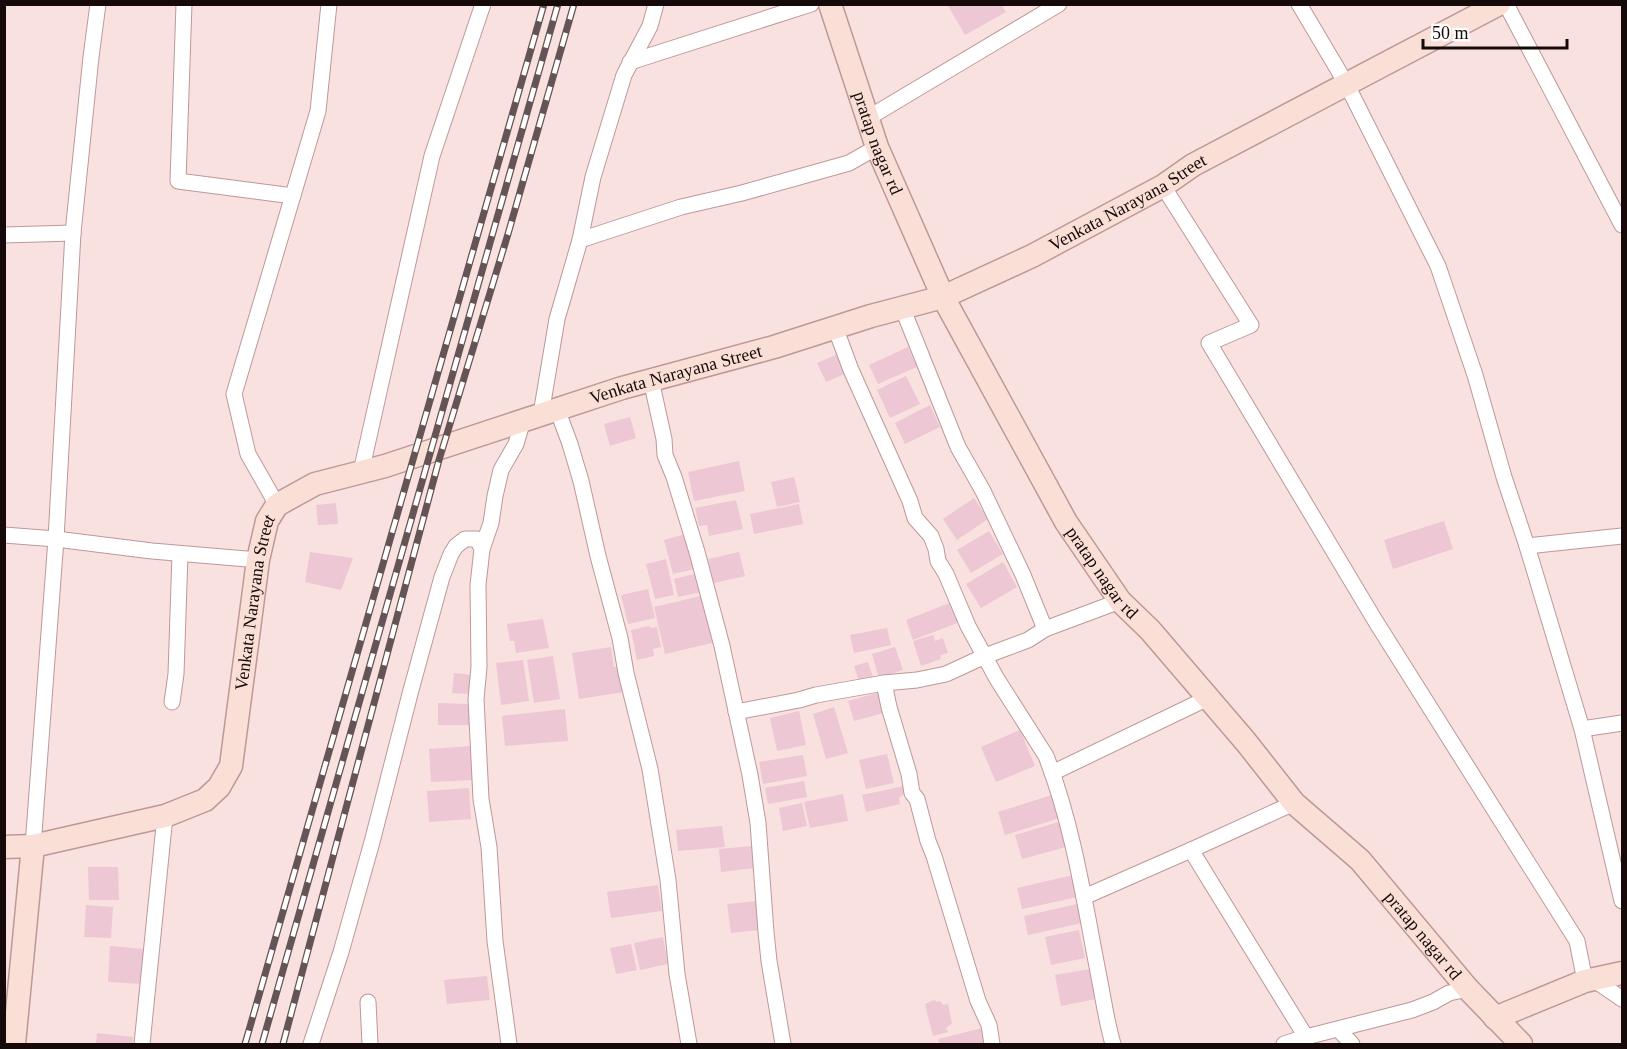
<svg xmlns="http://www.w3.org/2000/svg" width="1627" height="1049" font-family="'Times New Roman',serif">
<rect width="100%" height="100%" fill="#f9e1e0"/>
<g fill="#edc7d3">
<path d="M947,4H1001L1006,12L965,35Z"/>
<path d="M908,347L917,367L878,384L869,365Z"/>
<path d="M838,354L847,373L826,382L817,363Z"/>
<path d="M906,376L920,404L890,418L877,390Z"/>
<path d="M930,405L940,427L905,444L895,423Z"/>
<path d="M630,417L636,438L610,446L604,424Z"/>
<path d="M739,461L745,491L694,501L688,472Z"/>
<path d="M794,477L800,502L777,507L771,482Z"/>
<path d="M974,498L988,519L957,540L943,519Z"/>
<path d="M736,500L743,529L709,536L707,525L699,526L695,508Z"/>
<path d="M336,503L338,524L318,525L316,505Z"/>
<path d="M799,504L803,524L754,534L750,514Z"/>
<path d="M1444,521L1453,549L1393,569L1384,540Z"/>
<path d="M989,531L1003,554L971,573L957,550Z"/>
<path d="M685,534L695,569L673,574L664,540Z"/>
<path d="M310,552L353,558L341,590L305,582Z"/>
<path d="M739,552L745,576L714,583L708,559Z"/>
<path d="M666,559L674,595L655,599L646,564Z"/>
<path d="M1003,562L1017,587L981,608L966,584Z"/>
<path d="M698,573L702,592L678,597L674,579Z"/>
<path d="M648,589L655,618L628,624L621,595Z"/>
<path d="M705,595L716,642L665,654L654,607Z"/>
<path d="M952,602L960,622L913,640L906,620Z"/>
<path d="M543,619L549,648L516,653L514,641H510L507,624Z"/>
<path d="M649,626L651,628L657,627L661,647L653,649L654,656L637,660L631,630Z"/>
<path d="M887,628L891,645L854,653L850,635Z"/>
<path d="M933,635L935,641L943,638L948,653L940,655L941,659L921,666L913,641Z"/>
<path d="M611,647L614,667H620L624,692L579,699L572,653Z"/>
<path d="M895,647L903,670L879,678L872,654Z"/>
<path d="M553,656L560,699L534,703L527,660Z"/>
<path d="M523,660L529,701L501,705L496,663Z"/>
<path d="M868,662L873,677L859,681L854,666Z"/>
<path d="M454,673L471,675L469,694L452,693Z"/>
<path d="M881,692L887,712L854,721L848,701Z"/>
<path d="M438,703L469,704V725H438Z"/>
<path d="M834,707L848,753L826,759L813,714Z"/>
<path d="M565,709L568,741L505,746L502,716Z"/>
<path d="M799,711L806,745L777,751L770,718Z"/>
<path d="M1020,730L1035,766L996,782L981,747Z"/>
<path d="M471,746L473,780L431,782L429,749Z"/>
<path d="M887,754L894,783L866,789L859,760Z"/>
<path d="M803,755L807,776L763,784L759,762Z"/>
<path d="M804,781L807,797L768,804L765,788Z"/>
<path d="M904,786L906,792L899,798L900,804L866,812L862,795Z"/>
<path d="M469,788L471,819L429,822L427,791Z"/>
<path d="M843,794L848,821L810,828L804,802Z"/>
<path d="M1052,795L1060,818L1005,835L998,812Z"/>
<path d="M802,803L807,826L783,831L779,808Z"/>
<path d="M1062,821L1070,846L1022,859L1015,835Z"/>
<path d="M722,826L725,847L678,851L676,830Z"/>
<path d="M752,846L754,868L721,872L719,849Z"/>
<path d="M88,867H118L119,900H89Z"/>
<path d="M1073,875L1078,897L1022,909L1017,888Z"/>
<path d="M658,885L662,911L611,918L607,892Z"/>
<path d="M757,901L760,930L731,933L727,904Z"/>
<path d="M1077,904L1082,923L1028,935L1024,916Z"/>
<path d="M86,905L113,907L111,938L84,937Z"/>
<path d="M1079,930L1085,958L1051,965L1045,937Z"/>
<path d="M663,937L668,964L640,970L634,943Z"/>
<path d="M631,944L637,970L616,974L610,948Z"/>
<path d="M110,946L144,949L142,984L108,982Z"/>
<path d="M1090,969L1096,999L1061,1006L1055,975Z"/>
<path d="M487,976L490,1000L447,1004L444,980Z"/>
<path d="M934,1000L937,1002L940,1001L943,1005L948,1004L952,1023L946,1028L948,1032L933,1036L925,1004Z"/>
<path d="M982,1028L986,1044H940L938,1039Z"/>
<path d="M97,1033L133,1037L132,1044H96Z"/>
</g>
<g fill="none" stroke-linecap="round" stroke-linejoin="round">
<defs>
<g id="street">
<path d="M184,4L178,181L293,196"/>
<path d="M656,4L650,26L624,75L593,177L580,240L681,207L742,193L849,163L877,147"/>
<path d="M1299,4L1347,85L1438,266L1475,375L1504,477L1527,546L1582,729L1622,901"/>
<path d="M1506,4L1622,225"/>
<path d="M630,62L811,4"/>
<path d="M868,118L1059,4"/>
<path d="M1163,186L1251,325L1209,343L1376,622L1577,941L1585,981"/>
<path d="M4,235L73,233"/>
<path d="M835,327L851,370L910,501L915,518L931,536L936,549L938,561L946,574L968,626L997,679L1046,756C1074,828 1085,906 1100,982C1104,1003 1107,1024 1113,1044"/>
<path d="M651,380L664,439L665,455L674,477L697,552L722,646L750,775L758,823L766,932L769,961L783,1044"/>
<path d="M557,409L570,444L581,481L598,556L620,638L626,673L650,769L668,880L677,974L689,1044"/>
<path d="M541,414L557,319L580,240"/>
<path d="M361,472L432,156L483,4"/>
<path d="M277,505L248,454L234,394L318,111L329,4"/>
<path d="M4,535L56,539L152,551L258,560"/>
<path d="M1527,546L1622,536"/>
<path d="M482,549L491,523L495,496L501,470L516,444L523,420"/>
<path d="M1045,629L1120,601"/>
<path d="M884,683L889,707L909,774L912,793L917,799L928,841L934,856L978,1001L989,1025L992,1044"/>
<path d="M172,702L176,674L180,554"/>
<path d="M736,712L799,700L816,695L884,683L917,680L946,674L985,656L1028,640L1045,629L1023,575L983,491L958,447L902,307"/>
<path d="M1582,729L1622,723"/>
<path d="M1052,773L1208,698"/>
<path d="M33,846L56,539L73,233L91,57L98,4"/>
<path d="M1191,850L1306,1037"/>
<path d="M1084,897L1191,850L1294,803"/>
<path d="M1593,979L1622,999"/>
<path d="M368,1002L370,1044"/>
<path d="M1339,1030L1352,1044"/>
<path d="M142,1044L165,816"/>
<path d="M311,1044L341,952L372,842L411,690L442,577L451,554L456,546L465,539H477L482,549L478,585L479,667L476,699L481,799L489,847L495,941L509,1044"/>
<path d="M1284,1044L1306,1037L1412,1010L1433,1002L1449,993L1468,989"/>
</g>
<g id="secondary">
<path id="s1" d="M830,4L877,147L943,297L1066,522L1120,601L1150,630L1246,742L1294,803L1360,860L1468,989L1521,1044"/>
<path id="s2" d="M4,847L33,846L165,816L205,800L219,787L231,766L258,560L267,521L277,505L315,484L385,466L622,388L774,347L871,316L943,297L1032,256L1163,186L1193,165L1499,4"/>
<path d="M1495,1018L1585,981L1622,973"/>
<path d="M14,1044L33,846"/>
</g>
</defs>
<use href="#street" stroke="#be9898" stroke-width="17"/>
<use href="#secondary" stroke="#be9898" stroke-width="25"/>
<use href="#street" stroke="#fff" stroke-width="15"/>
<use href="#secondary" stroke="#f9dfd5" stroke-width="22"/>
<defs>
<g id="rail">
<path d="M245,1044L544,4"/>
<path d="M262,1044L558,4"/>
<path d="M283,1044L439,460L508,234L574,4"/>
</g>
</defs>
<use href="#rail" stroke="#655455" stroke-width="7"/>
<use href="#rail" stroke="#fff" stroke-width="4.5" stroke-dasharray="14" stroke-linecap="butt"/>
</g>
<g text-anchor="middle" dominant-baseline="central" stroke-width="6" stroke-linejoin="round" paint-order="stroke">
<g font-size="18" fill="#16090a" stroke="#fff">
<text stroke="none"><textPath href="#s1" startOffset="147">pratap nagar rd</textPath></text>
<text stroke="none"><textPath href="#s2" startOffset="1424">Venkata Narayana Street</textPath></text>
<text stroke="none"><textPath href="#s2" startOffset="938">Venkata Narayana Street</textPath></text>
<text stroke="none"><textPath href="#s1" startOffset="633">pratap nagar rd</textPath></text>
<text stroke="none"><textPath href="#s2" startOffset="416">Venkata Narayana Street</textPath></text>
<text stroke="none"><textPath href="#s1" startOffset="1119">pratap nagar rd</textPath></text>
</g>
</g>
<rect width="1627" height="1049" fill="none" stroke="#16090a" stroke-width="12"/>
<path d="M1423 39v9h144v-9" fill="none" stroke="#16090a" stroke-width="3"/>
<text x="1432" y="39" font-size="18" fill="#16090a" stroke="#ffffff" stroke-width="4.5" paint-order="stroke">50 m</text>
</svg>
